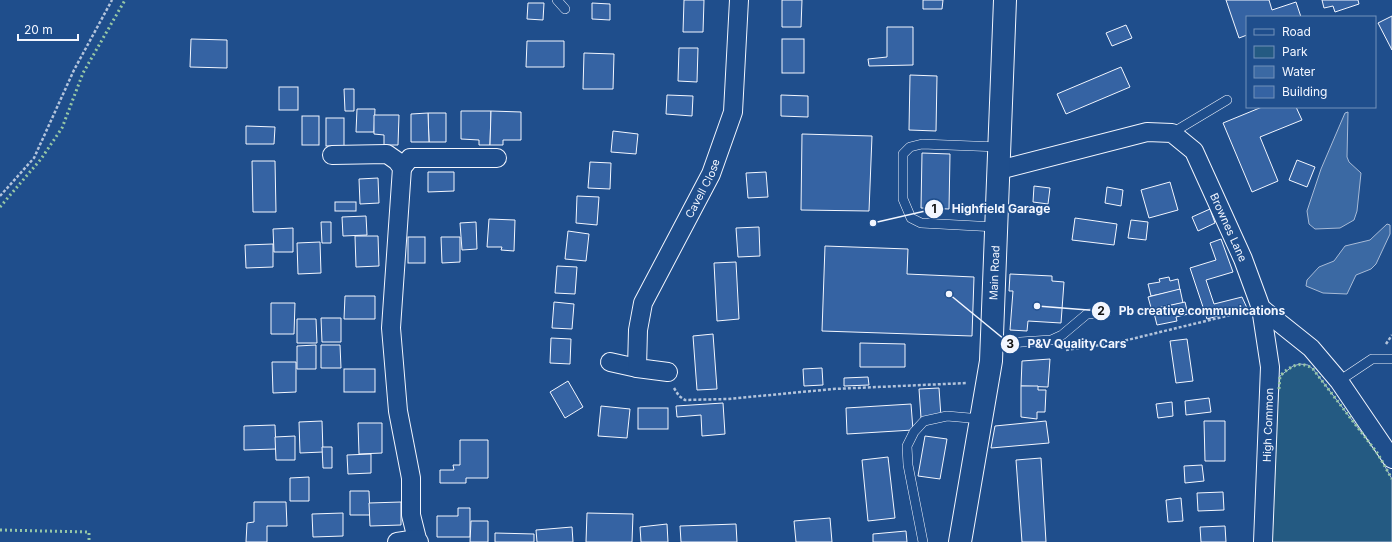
<svg xmlns="http://www.w3.org/2000/svg" width="1392" height="542" font-family="Inter,sans-serif">
<rect width="100%" height="100%" fill="#1f4e8c"/>
<path fill="#245a82" stroke="#a8bbd7" d="M1300,364L1308,365L1313,369L1378,454L1392,479V542H1272L1276,420L1280,376L1293,366Z"/>
<g fill="#3b69a3" stroke="#a8bbd7">
<path d="M1348,112L1347,157L1349,162L1361,173L1357,211L1354,220L1340,228L1315,229L1309,224L1307,211L1321,169L1345,113Z"/>
<path d="M1387,224L1390,225V234L1376,264L1371,269L1356,275L1347,294L1323,293L1306,286L1307,280L1319,267L1334,261L1345,246L1370,240Z"/>
</g>
<g fill="#3563a3" stroke="#f2f6ff">
<path d="M684,0H704L703,32H683Z"/>
<path d="M782,0H802L801,27H782Z"/>
<path d="M923,0H943L942,9H923Z"/>
<path d="M1226,0H1269L1272,10L1296,2L1301,17H1247V35L1239,38Z"/>
<path d="M1322,0H1358L1359,4L1335,12L1333,6L1324,8Z"/>
<path d="M528,3H544L543,20L527,19Z"/>
<path d="M592,3L610,4V20L592,19Z"/>
<path d="M1392,16V50L1378,23Z"/>
<path d="M1126,25L1132,38L1112,46L1106,33Z"/>
<path d="M887,27H913V65L869,66L868,59L887,57Z"/>
<path d="M191,39L227,40V68L190,67Z"/>
<rect x="782" y="39" width="22" height="34"/>
<path d="M527,41H564V67H526Z"/>
<path d="M679,48H698L697,82L678,81Z"/>
<path d="M584,53L614,54L613,89H583Z"/>
<path d="M1121,67L1130,87L1066,114L1057,94Z"/>
<path d="M910,75L937,76L936,131L909,130Z"/>
<rect x="279" y="87" width="19" height="23"/>
<path d="M344,89H354V111H345Z"/>
<path d="M667,95L693,96L692,116L666,114Z"/>
<path d="M781,95L808,96V117L781,116Z"/>
<path d="M1262,107H1296L1302,120L1260,137L1278,181L1252,192L1223,123Z"/>
<path d="M357,109H375L374,132H356Z"/>
<path d="M461,111H491L490,145H479V140L461,139Z"/>
<path d="M491,111L521,112V140H503V145H490Z"/>
<path d="M428,113H446V142H429Z"/>
<path d="M428,113L429,142H411V114Z"/>
<path d="M374,115H399L398,145H384V135L374,134Z"/>
<rect x="302" y="116" width="17" height="29"/>
<rect x="326" y="118" width="18" height="28"/>
<path d="M246,126L275,127L274,144H246Z"/>
<path d="M613,131L638,134L636,154L611,152Z"/>
<path d="M802,134L872,136L869,211L801,210Z"/>
<path d="M922,153L950,154L949,209L921,208Z"/>
<path d="M1297,160L1315,167L1307,187L1289,180Z"/>
<path d="M252,161H275L276,212H253Z"/>
<path d="M590,162L611,163L610,189L588,188Z"/>
<path d="M428,172H454V191L428,192Z"/>
<path d="M766,172L768,197L748,198L746,173Z"/>
<path d="M378,178L379,203L360,204L359,179Z"/>
<path d="M1170,182L1178,210L1149,218L1141,190Z"/>
<path d="M1034,186L1050,188L1048,204L1033,202Z"/>
<path d="M1107,187L1123,190L1121,206L1105,203Z"/>
<path d="M577,196L599,197L597,225L576,223Z"/>
<rect x="335" y="202" width="21" height="9"/>
<path d="M1210,209L1215,223L1198,231L1192,217Z"/>
<path d="M366,216L367,235L343,236L342,217Z"/>
<path d="M1075,218L1117,224L1114,245L1072,240Z"/>
<path d="M489,219L515,220L514,251L501,250L502,247H487Z"/>
<path d="M1131,220L1148,222L1146,240L1128,238Z"/>
<path d="M321,222H331V243H322Z"/>
<path d="M476,222L477,249L462,250L460,223Z"/>
<path d="M759,227L760,256L738,257L736,228Z"/>
<path d="M293,228V252H274L273,229Z"/>
<path d="M568,231L589,234L586,261L565,259Z"/>
<path d="M355,236H378L379,266L356,267Z"/>
<rect x="408" y="237" width="17" height="26"/>
<path d="M441,237H460V262L442,263Z"/>
<path d="M1221,239L1233,272L1206,280L1214,304L1242,297L1247,308L1207,319L1190,268L1216,260L1210,243Z"/>
<path d="M320,242L321,273L298,274L297,243Z"/>
<path d="M273,244V267L246,268L245,245Z"/>
<path d="M825,246L908,249L907,274L974,277L972,336L822,331Z"/>
<path d="M736,262L739,319L717,321L714,263Z"/>
<path d="M557,266L577,267L575,294L555,293Z"/>
<path d="M1010,274L1052,276V281L1064,282L1061,323L1028,321L1027,331L1010,330L1013,291H1009Z"/>
<path d="M1169,277L1170,281L1178,279L1180,290L1151,296L1148,284L1160,282L1159,279Z"/>
<path d="M1180,289L1183,303L1153,309L1152,311L1148,297Z"/>
<path d="M345,296H375V319H344Z"/>
<path d="M554,302L574,304L572,329L552,328Z"/>
<path d="M1185,302L1188,314L1176,317L1177,321L1157,325L1153,309Z"/>
<path d="M271,303H295L294,334H271Z"/>
<path d="M321,318H341V342H322Z"/>
<path d="M297,319H316L317,343H297Z"/>
<path d="M713,334L717,389L697,390L693,336Z"/>
<path d="M551,338L571,339L570,364L550,363Z"/>
<path d="M1187,339L1193,381L1176,383L1170,341Z"/>
<path d="M860,343L905,344V367H860Z"/>
<path d="M316,345V369H297V346Z"/>
<path d="M321,345H340L341,368H321Z"/>
<path d="M1050,359L1048,387L1021,386L1022,361Z"/>
<path d="M272,362H296V392L273,393Z"/>
<path d="M822,368L823,385L804,386L803,369Z"/>
<rect x="344" y="369" width="31" height="23"/>
<path d="M868,377L869,385L844,386V378Z"/>
<path d="M568,381L583,407L565,418L550,392Z"/>
<path d="M1021,386H1038V390H1046L1045,412H1037V419L1021,417Z"/>
<path d="M939,388L941,417L921,418L919,389Z"/>
<path d="M1209,398L1211,412L1186,415L1185,401Z"/>
<path d="M1172,402L1173,416L1158,418L1156,404Z"/>
<path d="M723,403L725,434L702,436L701,415L677,417L676,406Z"/>
<path d="M911,404L913,430L847,434L846,408Z"/>
<path d="M601,406L630,409L627,438L598,436Z"/>
<rect x="638" y="408" width="30" height="21"/>
<path d="M322,421L323,452L300,453L299,422Z"/>
<path d="M1046,421L1049,443L991,448L995,426Z"/>
<path d="M1204,421H1225V461H1205Z"/>
<path d="M358,423H382V453L359,454Z"/>
<path d="M275,425L276,449L244,450V426Z"/>
<path d="M295,436V460H276L275,437Z"/>
<path d="M925,436L947,439L940,479L918,476Z"/>
<path d="M460,440H488V478H466V483H440V470H454L453,465H460Z"/>
<path d="M322,447H332V468H323Z"/>
<path d="M371,454V473L348,474L347,455Z"/>
<path d="M888,457L895,518L868,521L862,460Z"/>
<path d="M1041,458L1046,542H1022L1016,460Z"/>
<path d="M1202,465L1204,481L1185,483L1184,466Z"/>
<path d="M309,477V501H290V478Z"/>
<path d="M350,491H369L370,515H350Z"/>
<path d="M1223,492L1224,510L1198,511L1197,493Z"/>
<path d="M1181,498L1183,521L1168,522L1166,500Z"/>
<path d="M254,502H286L287,526H267V542H246L247,523L254,522Z"/>
<path d="M401,502V525L370,526L369,503Z"/>
<path d="M458,508H470V537H437V516H458Z"/>
<path d="M343,513V536L313,537L312,514Z"/>
<path d="M587,513L633,514L632,542H586Z"/>
<path d="M830,518L832,542H796L794,521Z"/>
<path d="M471,521H488V542H470Z"/>
<path d="M667,524L668,542H641L640,527Z"/>
<path d="M736,524L737,542H681L680,526Z"/>
<path d="M1225,526L1226,542H1201L1200,527Z"/>
<path d="M572,527L573,542H537L536,530Z"/>
<path d="M906,531L907,542H873V534Z"/>
<path d="M495,533L534,534V542H495Z"/>
</g>
<g fill="none" stroke-linecap="round" stroke-linejoin="round">
<defs>
<g id="service">
<path d="M557,0L565,9"/>
<path d="M1172,133L1227,100"/>
<path d="M996,227L921,223L911,218L903,199V154L910,147L922,144L999,147"/>
<path d="M992,344L1051,340L1062,335L1087,314L1106,313"/>
<path d="M1339,381L1372,359H1392"/>
<path d="M923,542L908,465L907,446L914,432L924,421L947,416L981,419"/>
</g>
<g id="minor">
<path d="M332,155L387,154L397,161L402,168L391,328L398,411L411,478V515L417,539L419,542"/>
<path d="M402,168L410,158H497"/>
<path id="s1" d="M999,170L1147,132L1172,133L1194,151L1243,259L1261,308L1311,348L1339,381L1392,459"/>
<path d="M1261,308L1270,367L1263,542"/>
<path d="M610,362L637,368"/>
<path id="s2" d="M668,372L637,368L638,330L643,303L711,174L733,112L739,0"/>
<path d="M397,542L417,539"/>
</g>
<g id="secondary">
<path id="s3" d="M960,542L991,361L1005,0"/>
</g>
</defs>
<use href="#service" stroke="#f2f6ff" stroke-width="10"/>
<use href="#minor" stroke="#f2f6ff" stroke-width="20"/>
<use href="#secondary" stroke="#f2f6ff" stroke-width="24"/>
<g stroke="#b3c4dc" stroke-width="2.5" stroke-dasharray="3 2" stroke-linecap="butt">
<path d="M0,196L34,158L74,70L112,0"/>
<path d="M1386,344L1392,335"/>
<path d="M1066,350L1115,343L1243,312"/>
<path d="M674,388L679,396L685,400L728,399L833,389L967,383"/>
</g>
<use href="#service" stroke="#1f4e8c" stroke-width="9"/>
<use href="#minor" stroke="#1f4e8c" stroke-width="18"/>
<use href="#secondary" stroke="#1f4e8c" stroke-width="22"/>
<g stroke="#97c8a6" stroke-width="3" stroke-dasharray="2 3" stroke-linecap="butt">
<path d="M0,207L41,159L62,128L83,73L125,0"/>
<path d="M1279,389L1280,376C1290,366 1301,360 1313,369L1378,454L1392,479"/>
<path d="M0,530L89,532V542"/>
</g>
</g>
<g text-anchor="middle" dominant-baseline="central" stroke-width="3" stroke-linejoin="round" paint-order="stroke">
<g font-size="11" fill="#f2f6ff" stroke="#1f4e8c">
<text stroke="none"><textPath href="#s2" startOffset="226">Cavell Close</textPath></text>
<text stroke="none"><textPath href="#s1" startOffset="290">Brownes Lane</textPath></text>
<text stroke="none"><textPath href="#s3" startOffset="272">Main Road</textPath></text>
<text transform="translate(1268 425) rotate(-88)">High Common</text>
</g>
</g>
<path fill="none" stroke="#f2f6ff" stroke-width="1.5" d="M873 223L934 209M1037 306L1101 311M949 294L1010 344"/>
<g fill="#f2f6ff" stroke="#1f4e8c" stroke-width="1.5">
<circle cx="873" cy="223" r="4"/>
<circle cx="1037" cy="306" r="4"/>
<circle cx="949" cy="294" r="4"/>
<circle cx="934" cy="209" r="10"/>
<circle cx="1101" cy="311" r="10"/>
<circle cx="1010" cy="344" r="10"/>
</g>
<g font-size="12" text-anchor="middle" font-weight="bold" fill="#111">
<text x="934" y="213">1</text>
<text x="1101" y="315">2</text>
<text x="1010" y="348">3</text>
</g>
<g font-size="12" text-anchor="middle" font-weight="bold" fill="#f2f6ff" stroke="#1f4e8c" stroke-width="3" stroke-linejoin="round" paint-order="stroke">
<text x="1001" y="213">Highfield Garage</text>
<text x="1202" y="315">Pb creative communications</text>
<text x="1077" y="348">P&amp;V Quality Cars</text>
</g>
<rect x="1246" y="16" width="130" height="92" fill="#1f4e8c" stroke="#7391ba"/>
<rect x="1254" y="29" width="20" height="6" fill="#1f4e8c" stroke="#7391ba"/>
<text x="1282" y="36" font-size="12" fill="#f2f6ff">Road</text>
<rect x="1254" y="46" width="20" height="12" fill="#245a82" stroke="#7391ba"/>
<text x="1282" y="56" font-size="12" fill="#f2f6ff">Park</text>
<rect x="1254" y="66" width="20" height="12" fill="#3b69a3" stroke="#7391ba"/>
<text x="1282" y="76" font-size="12" fill="#f2f6ff">Water</text>
<rect x="1254" y="86" width="20" height="12" fill="#3563a3" stroke="#7391ba"/>
<text x="1282" y="96" font-size="12" fill="#f2f6ff">Building</text>
<path d="M18 34v6h60v-6" fill="none" stroke="#f2f6ff" stroke-width="2"/>
<text x="24" y="34" font-size="12" fill="#f2f6ff" stroke="#1f4e8c" stroke-width="3" paint-order="stroke">20 m</text>
</svg>
